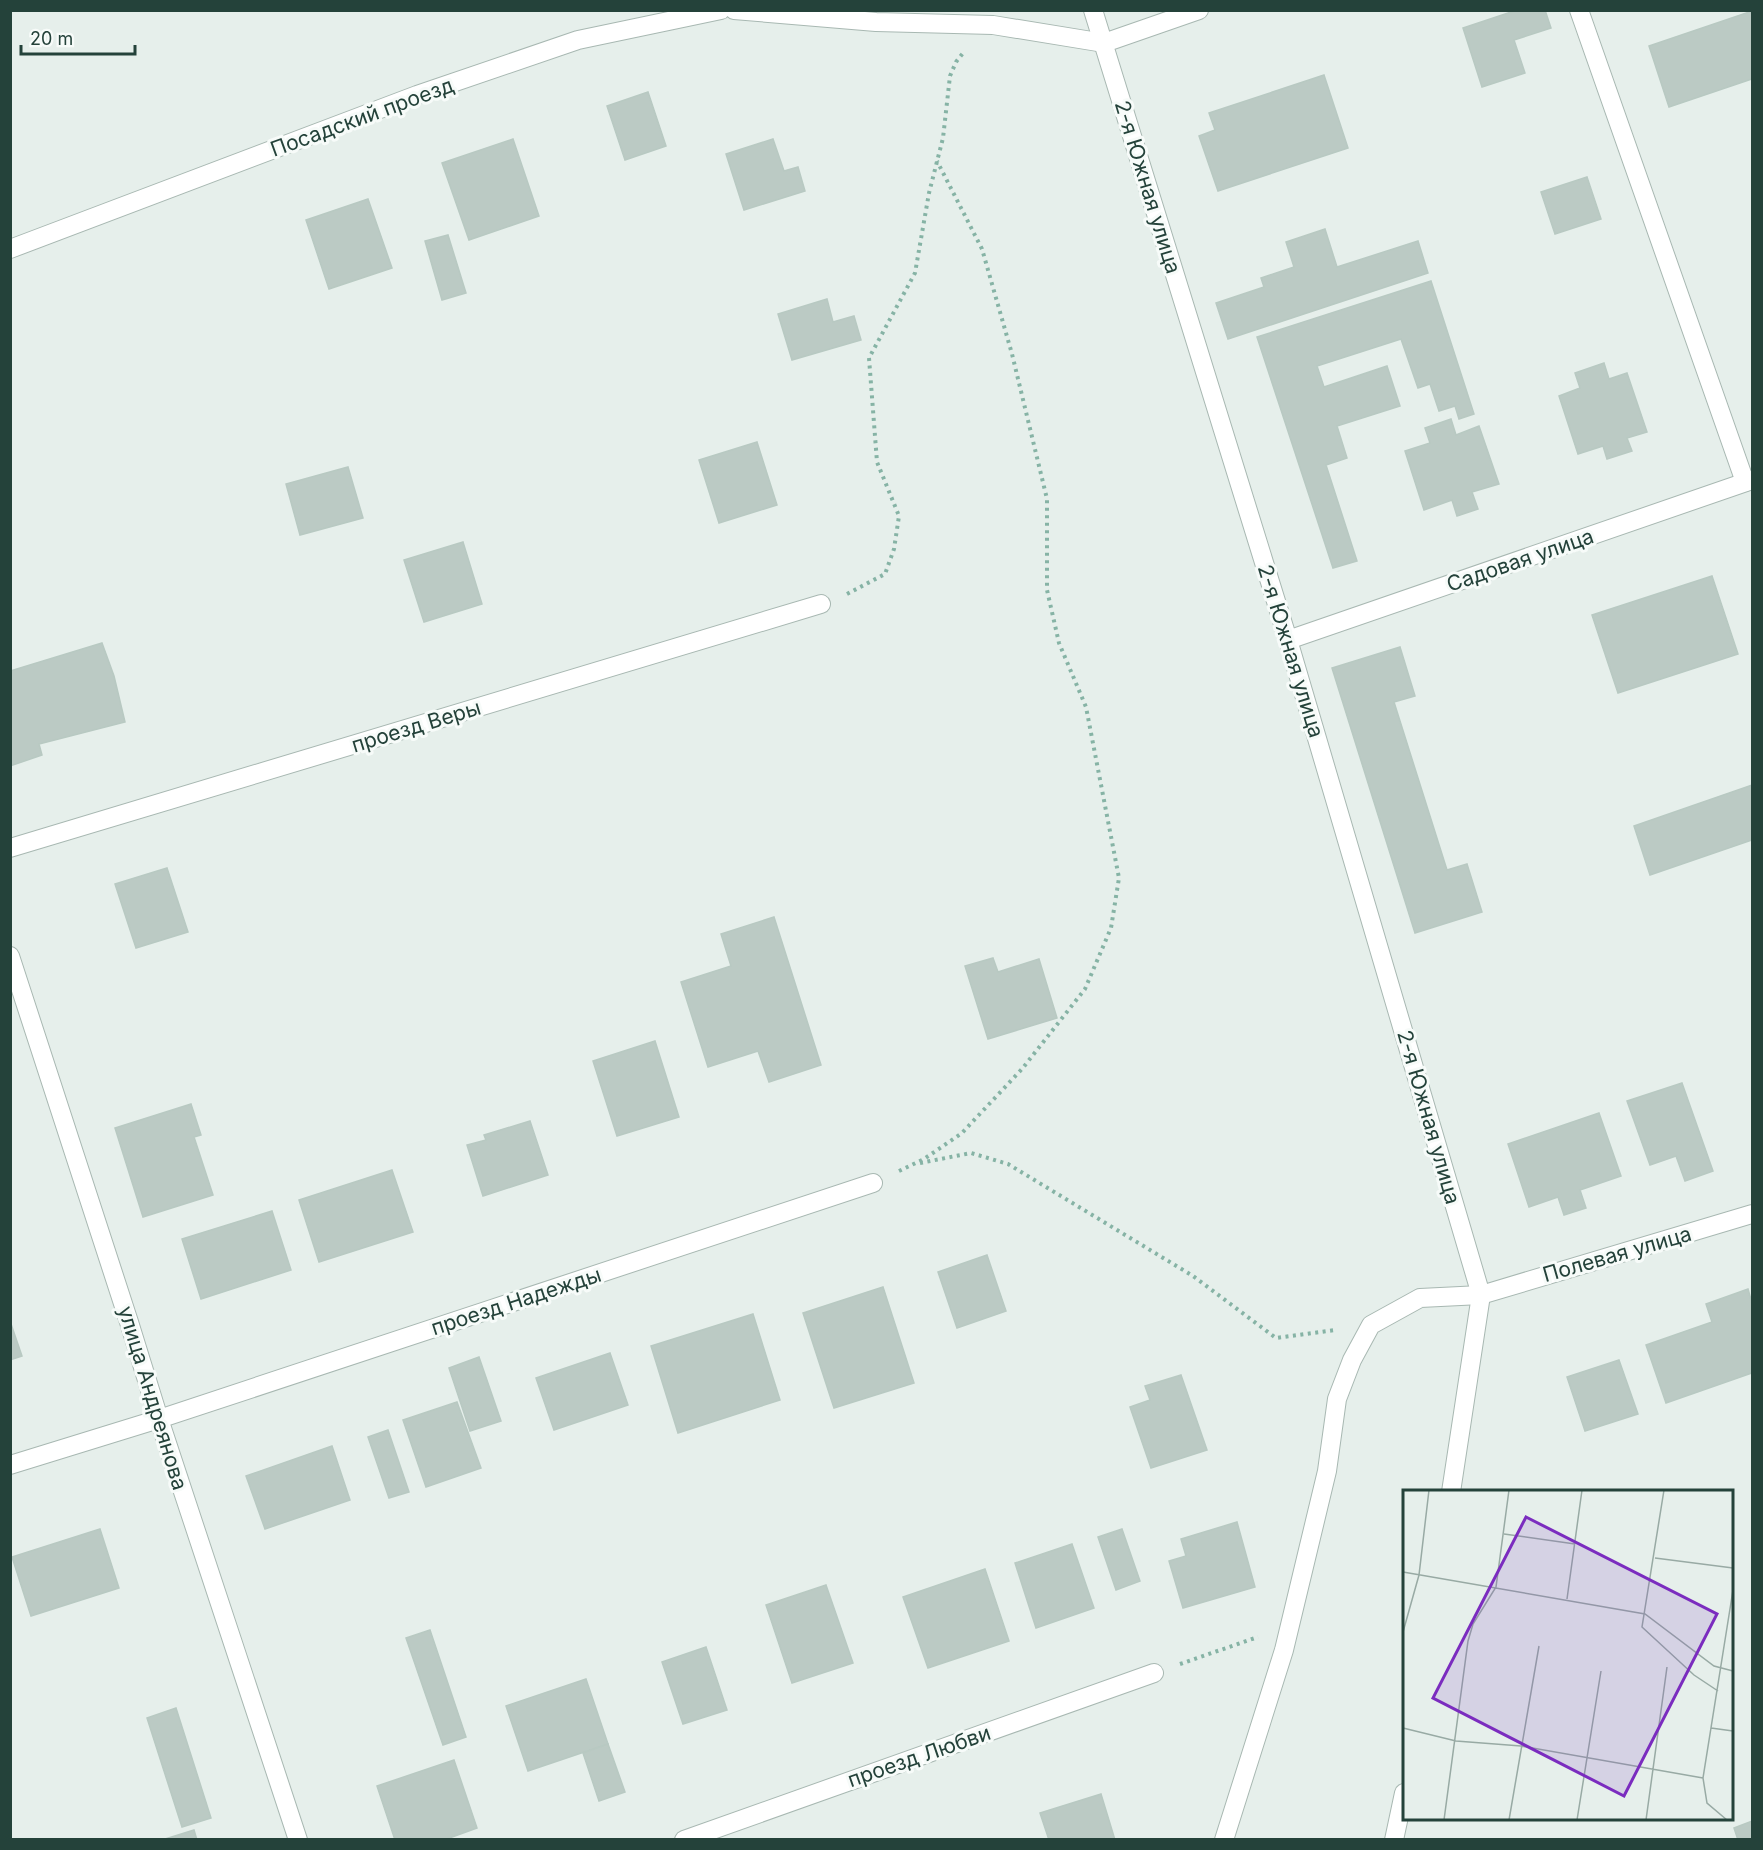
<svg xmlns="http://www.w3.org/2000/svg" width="1763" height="1850" font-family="Inter,sans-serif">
<rect width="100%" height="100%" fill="#e6efeb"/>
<g fill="#bbcac4" stroke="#b8c9c2" stroke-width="1.5">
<path d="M1517,10H1545L1551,28L1514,40L1525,73L1482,87L1463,28Z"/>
<path d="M1752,11V79L1669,107L1649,46Z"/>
<path d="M1324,75L1348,148L1218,191L1199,136L1215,130L1209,113Z"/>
<path d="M648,92L666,146L625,160L607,106Z"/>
<path d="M513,139L539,216L469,240L442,163Z"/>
<path d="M773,139L784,171L798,167L805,191L744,210L726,154Z"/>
<path d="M1587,177L1601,219L1555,234L1541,192Z"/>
<path d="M368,199L392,268L329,289L306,220Z"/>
<path d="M1325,229L1337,267L1418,241L1428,273L1228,339L1216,303L1264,287L1261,278L1294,267L1286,242Z"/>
<path d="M448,235L466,293L442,300L425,241Z"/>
<path d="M1431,281L1474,414L1459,419L1455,406L1439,411L1430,384L1418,388L1401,339L1317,366L1324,387L1387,366L1400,406L1337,426L1347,458L1326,465L1357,561L1333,568L1257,337Z"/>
<path d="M827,299L833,322L854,316L861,340L792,360L778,314Z"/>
<path d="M1604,363L1609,379L1627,373L1647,432L1627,438L1632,451L1607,459L1603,446L1578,454L1559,396L1580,388L1575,373Z"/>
<path d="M1451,419L1456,435L1479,426L1499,484L1472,492L1478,509L1457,516L1452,500L1424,510L1405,451L1430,443L1425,428Z"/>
<path d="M757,442L777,505L719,523L699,460Z"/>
<path d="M348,467L363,518L300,535L286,484Z"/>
<path d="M463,542L482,604L424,622L404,560Z"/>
<path d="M1712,576L1738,654L1618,693L1592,615Z"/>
<path d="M102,643L114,676L125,722L39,744L42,755L10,766V671Z"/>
<path d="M1400,647L1415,696L1394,702L1447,870L1467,864L1482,912L1415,933L1332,668Z"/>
<path d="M1752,785V840L1650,875L1634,826Z"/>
<path d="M167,868L188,932L136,948L115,884Z"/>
<path d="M774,917L821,1065L769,1082L758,1051L708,1067L681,982L731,966L721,934Z"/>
<path d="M993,958L998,972L1039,959L1057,1018L988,1039L965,966Z"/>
<path d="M655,1041L679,1117L617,1136L593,1061Z"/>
<path d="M1682,1083L1713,1171L1685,1181L1676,1156L1650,1165L1627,1101Z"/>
<path d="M191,1104L201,1135L194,1137L213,1195L143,1217L115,1128Z"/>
<path d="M1599,1113L1621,1176L1580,1190L1586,1208L1564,1215L1558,1197L1529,1207L1508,1144Z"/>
<path d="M530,1121L548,1175L483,1196L467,1145L486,1140L484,1135Z"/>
<path d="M392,1170L413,1232L319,1262L299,1200Z"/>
<path d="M272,1211L291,1270L201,1299L182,1239Z"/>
<path d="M987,1255L1006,1311L957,1328L938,1272Z"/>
<path d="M883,1287L914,1383L834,1408L803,1313Z"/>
<path d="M1748,1289L1752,1303V1373L1666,1403L1646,1345L1712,1322L1706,1304Z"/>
<path d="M753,1314L780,1400L678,1433L651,1346Z"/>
<path d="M10,1321L22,1356L10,1360Z"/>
<path d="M610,1353L628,1405L554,1430L536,1378Z"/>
<path d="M479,1357L501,1421L470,1431L449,1368Z"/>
<path d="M1619,1360L1638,1414L1585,1431L1567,1377Z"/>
<path d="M1181,1375L1207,1450L1151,1468L1130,1407L1150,1400L1145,1386Z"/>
<path d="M457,1402L481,1468L426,1487L403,1420Z"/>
<path d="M388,1430L409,1492L389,1498L368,1437Z"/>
<path d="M332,1446L350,1500L265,1529L246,1476Z"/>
<path d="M1237,1522L1255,1587L1183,1608L1169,1561L1186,1556L1181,1539Z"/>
<path d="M100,1529L119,1588L31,1616L12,1557Z"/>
<path d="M1122,1529L1140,1581L1116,1590L1098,1537Z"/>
<path d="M1072,1544L1094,1608L1036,1628L1015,1563Z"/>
<path d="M985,1569L1009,1641L928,1668L903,1597Z"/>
<path d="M826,1585L853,1663L792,1683L766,1605Z"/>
<path d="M430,1630L466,1737L443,1745L406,1638Z"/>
<path d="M706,1647L727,1710L683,1724L662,1662Z"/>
<path d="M586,1679L608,1744L528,1771L506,1706Z"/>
<path d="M176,1708L211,1818L182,1827L147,1718Z"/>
<path d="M608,1744L625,1792L599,1801L583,1753Z"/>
<path d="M454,1760L477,1828L444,1840H395L377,1786Z"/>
<path d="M1101,1794L1115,1840H1049L1040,1813Z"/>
<path d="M1752,1821V1840H1738L1734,1828Z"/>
<path d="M194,1830L197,1840H162Z"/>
</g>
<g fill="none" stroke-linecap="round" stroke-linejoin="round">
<defs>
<g id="minor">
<path d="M734,10L876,22L993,25L1104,43L1199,10"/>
<path d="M1093,10L1288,640L1481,1295L1451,1492"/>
<path d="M1579,10L1745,482"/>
<path d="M10,249L417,95L578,40L721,10"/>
<path d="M1288,640L1752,480"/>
<path d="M10,848L821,604"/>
<path d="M10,956L129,1322L159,1419L298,1840"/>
<path d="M10,1465L159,1419L873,1183"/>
<path d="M684,1840L1154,1673"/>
<path d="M1224,1840L1284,1650L1327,1471L1337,1399L1352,1360L1371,1325L1420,1298L1481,1295L1752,1214"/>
<path d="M1394,1840L1404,1793"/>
</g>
</defs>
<use href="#minor" stroke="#a8b8b2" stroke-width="20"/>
<g stroke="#86b3a5" stroke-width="4" stroke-dasharray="3 4.5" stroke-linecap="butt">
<path d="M847,594L885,574L894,549L899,516L877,462L869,358L915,273L929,193L943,138L950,76L956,62L963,53"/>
<path d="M920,1163L971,1153L1008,1164L1193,1276L1276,1338L1335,1330"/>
<path d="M899,1171L924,1159L962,1133L1022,1069L1085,989L1111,928L1119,878L1086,707L1059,643L1047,590V499L1012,354L982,249L937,161"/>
<path d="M1180,1664L1258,1637"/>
</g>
<use href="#minor" stroke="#fff" stroke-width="18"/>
</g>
<g text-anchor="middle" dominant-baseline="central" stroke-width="6" stroke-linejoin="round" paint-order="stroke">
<g font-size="21" fill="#24423a" stroke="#f7fbf9">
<text transform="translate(362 117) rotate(-20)">Посадский проезд</text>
<text transform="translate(1148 187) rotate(73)">2-я Южная улица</text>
<text transform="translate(1520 560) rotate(-19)">Садовая улица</text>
<text transform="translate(1291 651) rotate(73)">2-я Южная улица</text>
<text transform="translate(416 726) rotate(-17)">проезд Веры</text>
<text transform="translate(1429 1117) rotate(74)">2-я Южная улица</text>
<text transform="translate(1617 1254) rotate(-16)">Полевая улица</text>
<text transform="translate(516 1301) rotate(-18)">проезд Надежды</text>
<text transform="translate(153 1398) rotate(73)">улица Андреянова</text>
<text transform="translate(919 1756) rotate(-19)">проезд Любви</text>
</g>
</g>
<g transform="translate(1403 1490)">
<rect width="330" height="330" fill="#e6efeb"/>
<path fill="none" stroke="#98aaa4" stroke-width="1.5" d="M261,0L239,137L291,185L315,201M101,44L172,54M252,68L330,78M0,82L242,124L311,176L330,181M164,109L179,0M0,142L16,85L26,0M0,238L53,251L118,256L300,288M308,238L330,241M41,330L65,151L70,134L93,97L106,0M106,330L136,156M174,330L198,181M243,330L264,177M324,330L304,313L300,288L330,100"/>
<path fill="#7b2cbf" fill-opacity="0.15" stroke="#7b2cbf" stroke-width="3" d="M123,27L314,124L221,306L30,208Z"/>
<rect width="330" height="330" fill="none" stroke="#24423a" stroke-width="3"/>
</g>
<rect width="1763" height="1850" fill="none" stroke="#24423a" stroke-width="24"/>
<path d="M21 45v9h114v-9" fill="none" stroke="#24423a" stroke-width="3"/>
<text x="30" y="45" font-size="18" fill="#24423a" stroke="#f7fbf9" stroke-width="4.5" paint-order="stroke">20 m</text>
</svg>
